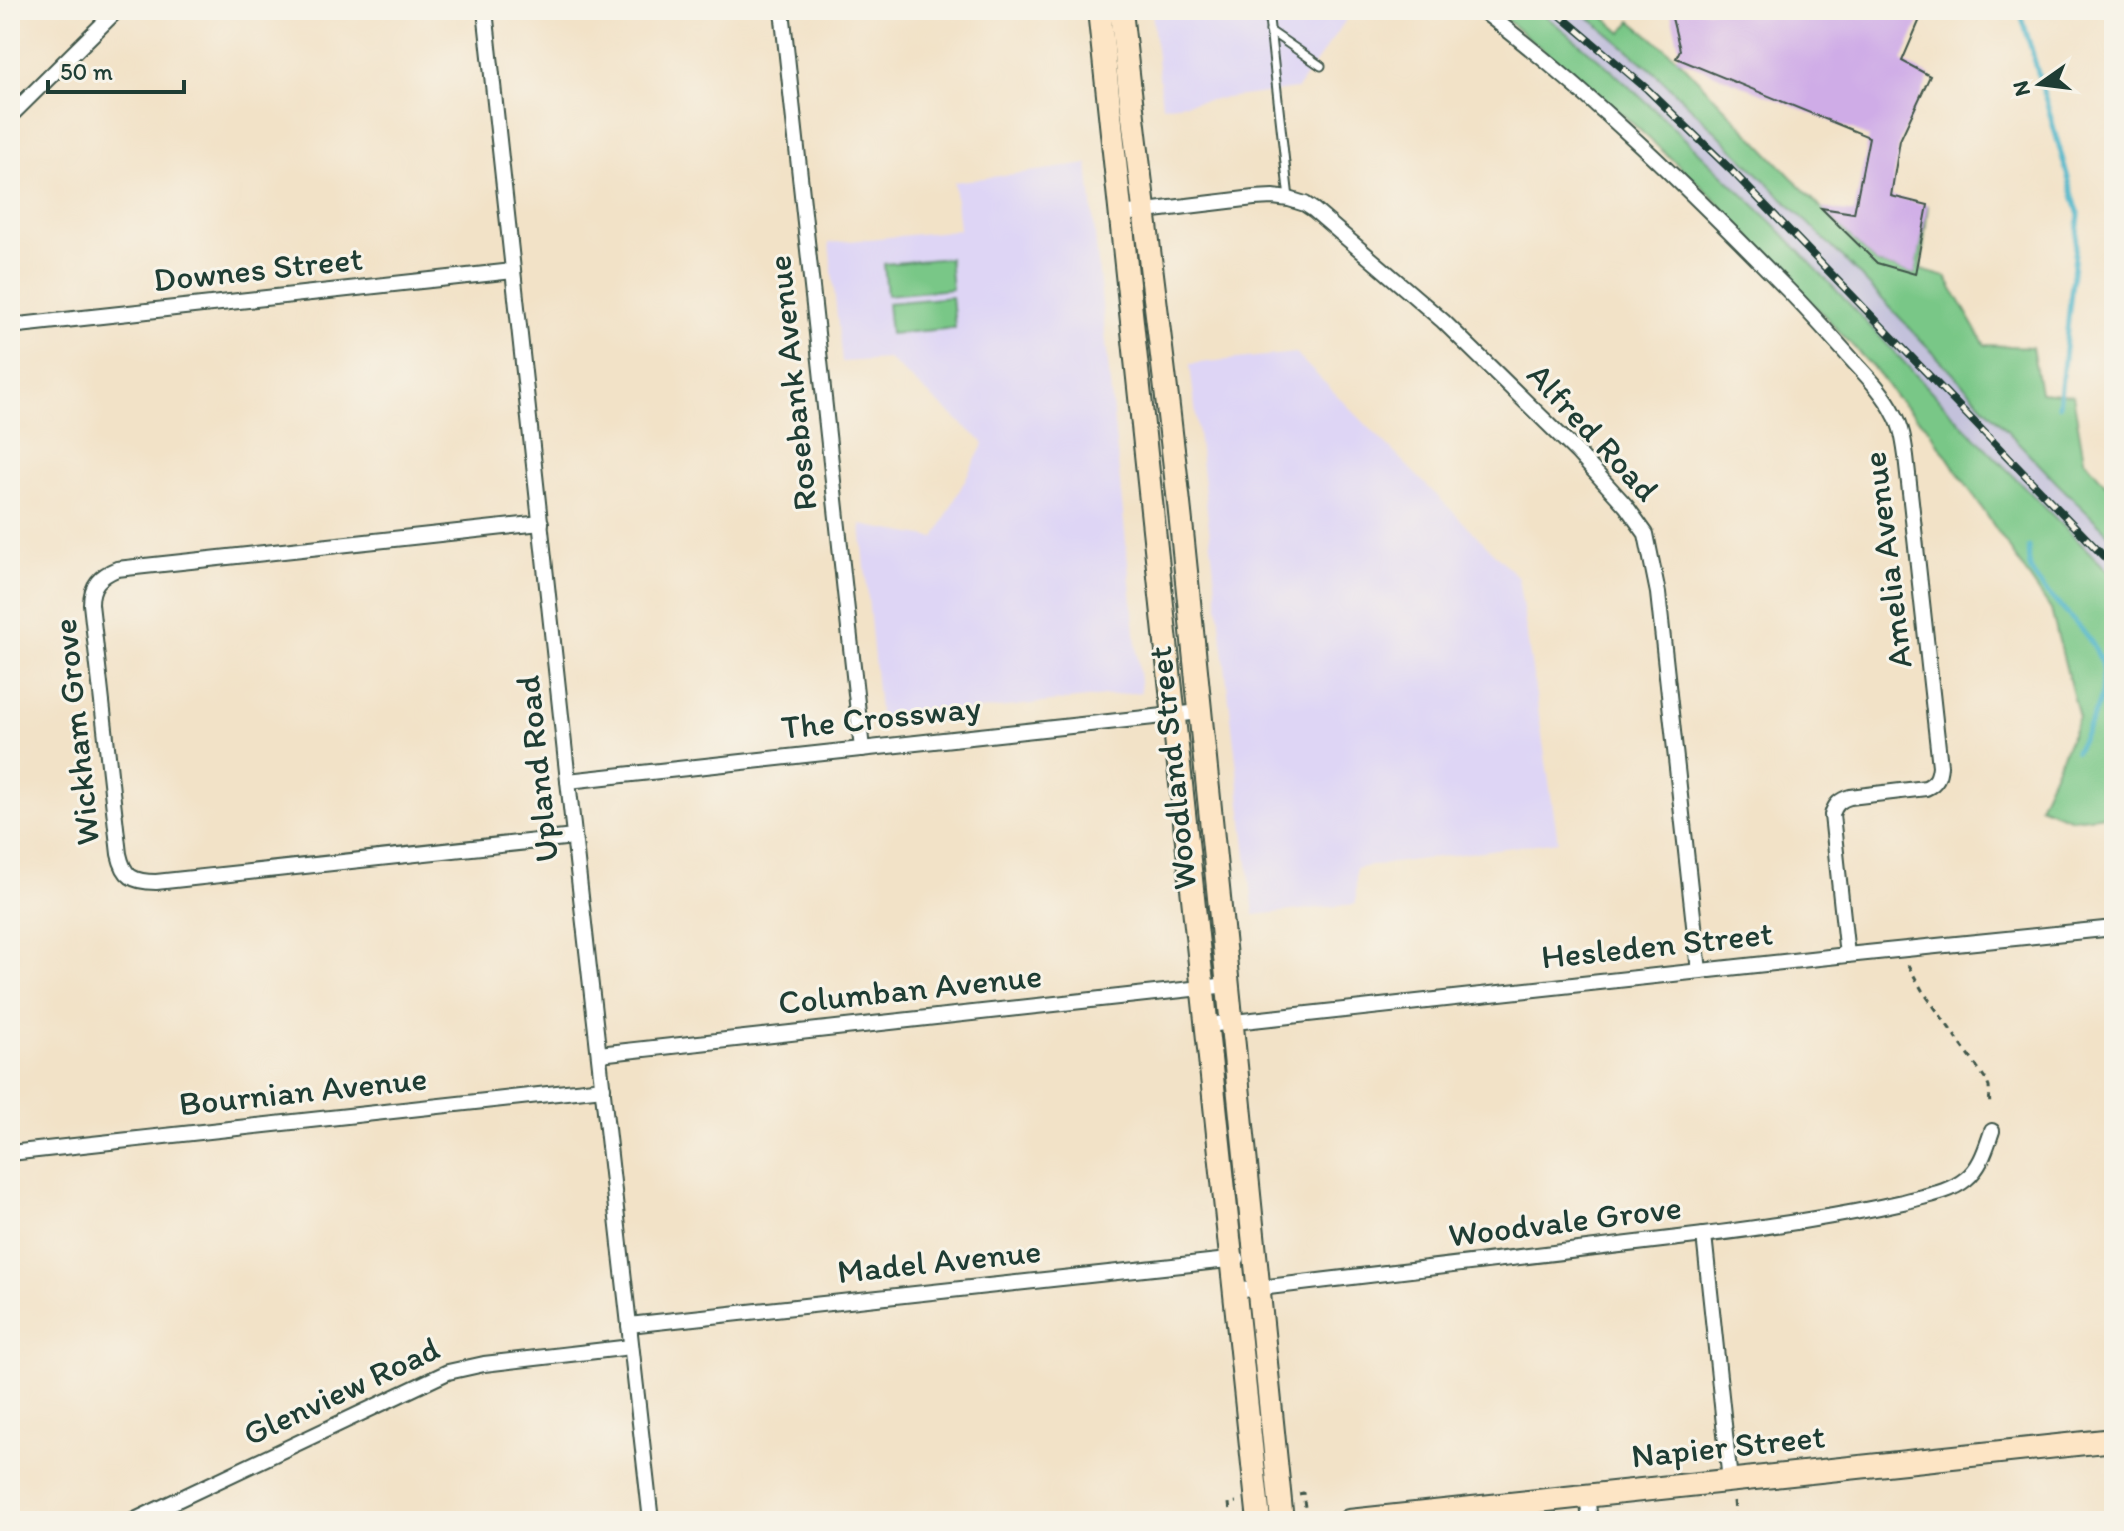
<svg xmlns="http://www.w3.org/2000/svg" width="2124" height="1531" font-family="Itim,sans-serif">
<rect width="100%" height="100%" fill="#f7f3e8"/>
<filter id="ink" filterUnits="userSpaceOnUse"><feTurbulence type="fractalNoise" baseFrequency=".0125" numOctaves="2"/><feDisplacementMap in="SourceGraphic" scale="16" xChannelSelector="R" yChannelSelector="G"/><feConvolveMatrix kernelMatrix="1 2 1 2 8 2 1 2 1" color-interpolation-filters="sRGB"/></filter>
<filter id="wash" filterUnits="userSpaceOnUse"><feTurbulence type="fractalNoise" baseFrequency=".006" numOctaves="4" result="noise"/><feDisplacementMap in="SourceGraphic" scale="32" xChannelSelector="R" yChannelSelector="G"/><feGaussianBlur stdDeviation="1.8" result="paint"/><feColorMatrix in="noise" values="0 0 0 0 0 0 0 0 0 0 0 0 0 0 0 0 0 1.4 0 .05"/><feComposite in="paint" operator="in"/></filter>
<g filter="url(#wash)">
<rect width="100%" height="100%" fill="#f2e2c7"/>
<g fill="#ded5f5">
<path d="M1152,10H1353L1297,89L1162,106Z"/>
<path d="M1088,164L1141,692L880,721L861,525L935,538L984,443L888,359L842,362L829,243L959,230L954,182Z"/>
<path d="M1295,353L1518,577L1558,841L1356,868V904L1254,915L1190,364Z"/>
</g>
<path fill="#c3c1db" d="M1538,10H1580L1652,70L1711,127L1846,261L2057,483L2114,539V577L1961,423L1775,225L1600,60Z"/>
<g fill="#79c787" stroke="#4c825e" stroke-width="2">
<path d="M1494,10H1538L1600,60L1657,112L1775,225L1961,423L2114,577V814L2072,819L2039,806L2079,718L2051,610L1927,427L1896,398L1880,375L1711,195L1621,113Z"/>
<path d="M1580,10H1596L1622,33L1631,21L1676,57L1821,208L1877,263L1915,274L1928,205L1921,270L1946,277L1985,345L2032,347L2040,392L2073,395L2084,459L2114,494V539L2057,483L1846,261L1711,127L1652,70Z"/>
<path d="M949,258L952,289L887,295L884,264Z"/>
<path d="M952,297L955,328L890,334L887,303Z"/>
</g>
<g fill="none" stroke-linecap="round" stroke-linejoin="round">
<g stroke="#4ab4c8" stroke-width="5">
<path d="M2020,10L2079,216L2059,406"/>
<path d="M2029,547C2027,568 2031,574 2045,590C2063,611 2089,632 2099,657C2112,689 2090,724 2076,751"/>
</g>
</g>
<g id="blocks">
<path fill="#cface7" d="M1670,10H1924L1902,61L1930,76L1900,140L1891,196L1928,205L1915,274L1877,263L1821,208L1854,213L1869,137L1676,58L1680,50Z"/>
</g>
</g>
<g filter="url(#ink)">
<use href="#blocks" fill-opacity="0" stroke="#3f564a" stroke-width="2"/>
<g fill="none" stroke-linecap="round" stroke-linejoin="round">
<defs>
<g id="lane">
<path d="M1268,10L1289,199"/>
<path d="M1270,31L1321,66"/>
</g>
<g id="street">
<path d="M485,10L568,781L651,1521"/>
<path d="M782,10L862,749"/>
<path d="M1482,10C1591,93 1688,188 1784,286C1808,310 1831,336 1854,362C1869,378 1885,395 1895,415C1902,427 1904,442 1906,456L1940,766C1939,776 1937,783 1926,788L1850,797C1840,800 1835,804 1832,815L1847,955"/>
<path d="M10,116L117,10"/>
<path d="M1121,214L1254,198L1273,197L1289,199L1305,204L1314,210L1443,321L1577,452L1626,506L1646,534L1658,593L1699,971"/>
<path d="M10,326L513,271"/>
<path d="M541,523L117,569C100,576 91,585 91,604L119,854C124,877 133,882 156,882L574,837"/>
<path d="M568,781L1200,712"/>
<path d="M1207,1025L1847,955L2114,928"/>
<path d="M599,1054L1228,985"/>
<path d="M10,1153L603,1088"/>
<path d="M1704,1235C1771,1226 1837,1217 1903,1202C1924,1196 1949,1193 1966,1179C1981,1167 1986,1148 1992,1131"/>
<path d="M1235,1291L1704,1235L1730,1481"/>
<path d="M629,1325L1237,1259"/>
<path d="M1587,1495L1590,1521"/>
<path d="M133,1521L448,1372L484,1364L631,1347"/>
</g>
<g id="secondary">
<path d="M1099,10L1259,1521"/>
<path d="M1121,10C1139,181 1163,351 1181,522L1282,1521"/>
<path d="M1349,1521L2114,1440"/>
</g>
</defs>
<use href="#lane" stroke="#3f564a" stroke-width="11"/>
<use href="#street" stroke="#3f564a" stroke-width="18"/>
<use href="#secondary" stroke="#3f564a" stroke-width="26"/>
<g stroke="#3f564a" stroke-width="3" stroke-dasharray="6 6" stroke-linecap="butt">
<path d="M1908,965L1922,990L1985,1078L1989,1087L1990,1108"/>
<path d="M1299,1494L1303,1493L1307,1521"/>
<path d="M1734,1501L1736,1521"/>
<path d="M1231,1521L1229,1503L1236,1502"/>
</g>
<use href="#lane" stroke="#fff" stroke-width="7"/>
<use href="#street" stroke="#fff" stroke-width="14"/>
<use href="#secondary" stroke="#fde5c5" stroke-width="22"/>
<defs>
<path id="rail" d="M1554,10L1647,89L1731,170L2114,567"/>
</defs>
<use href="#rail" stroke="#1f3d34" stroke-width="8"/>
<use href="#rail" stroke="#f7f3e8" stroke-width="5" stroke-dasharray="15" stroke-linecap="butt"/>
</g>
</g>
<g text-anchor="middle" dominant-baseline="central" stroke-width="6" stroke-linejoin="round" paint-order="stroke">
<g font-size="34" fill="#1f3d34" stroke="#f7f3e8">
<text transform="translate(258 269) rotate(-6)">Downes Street</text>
<text transform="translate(792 383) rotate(-96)">Rosebank Avenue</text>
<text transform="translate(1593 432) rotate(47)">Alfred Road</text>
<text transform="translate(1887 560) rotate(-97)">Amelia Avenue</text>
<text transform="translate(881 717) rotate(-6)">The Crossway</text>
<text transform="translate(76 732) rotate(-96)">Wickham Grove</text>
<text transform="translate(1172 768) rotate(-96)">Woodland Street</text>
<text transform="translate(537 769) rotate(-96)">Upland Road</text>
<text transform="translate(1657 945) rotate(-6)">Hesleden Street</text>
<text transform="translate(910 989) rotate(-6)">Columban Avenue</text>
<text transform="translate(303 1091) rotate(-6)">Bournian Avenue</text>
<text transform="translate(1565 1221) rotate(-7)">Woodvale Grove</text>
<text transform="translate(939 1261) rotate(-6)">Madel Avenue</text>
<text transform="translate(341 1391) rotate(-25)">Glenview Road</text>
<text transform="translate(1728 1446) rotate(-6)">Napier Street</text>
</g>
</g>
<rect width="2124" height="1531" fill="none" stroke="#f7f3e8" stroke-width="40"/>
<g transform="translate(2040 84) rotate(256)" stroke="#f7f3e8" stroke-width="6" paint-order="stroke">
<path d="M0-6L14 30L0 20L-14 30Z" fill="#1f3d34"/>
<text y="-12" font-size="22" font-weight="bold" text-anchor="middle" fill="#1f3d34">N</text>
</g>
<path d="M48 80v12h136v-12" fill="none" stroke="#1f3d34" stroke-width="4"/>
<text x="60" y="80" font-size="24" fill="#1f3d34" stroke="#f7f3e8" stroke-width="6" paint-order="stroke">50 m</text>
</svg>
